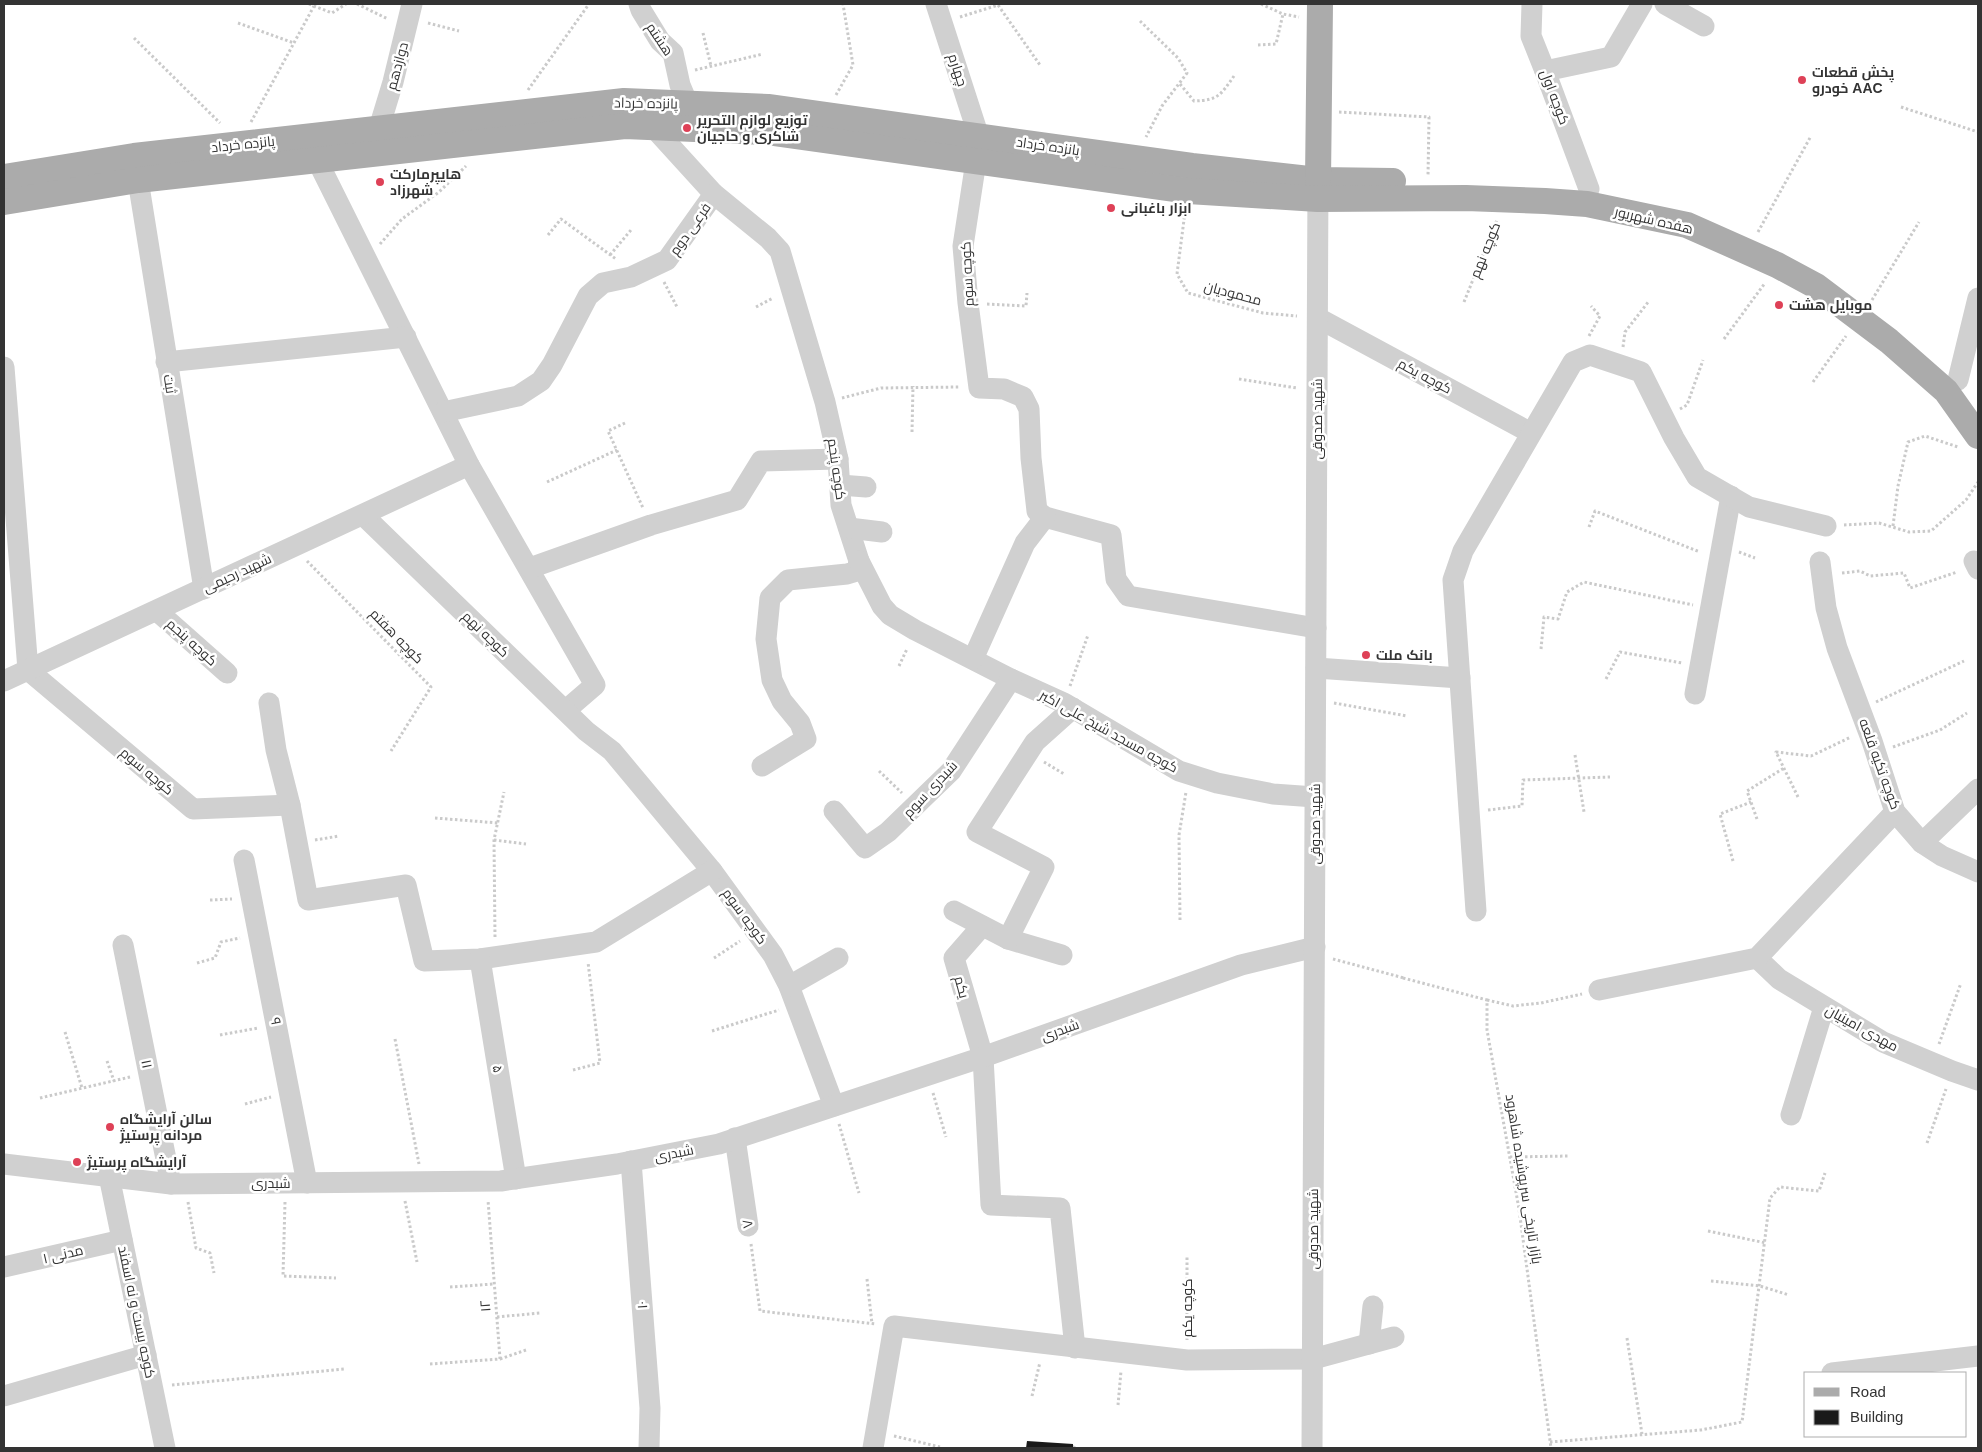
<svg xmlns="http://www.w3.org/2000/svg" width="1982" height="1452" font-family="Helvetica,Cairo,sans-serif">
<rect width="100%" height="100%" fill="#fff"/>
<path fill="#0003" d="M1029,1442L1073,1445L1078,1448H1028Z"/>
<path fill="#1a1a1a" d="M1027,1441L1073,1444V1448H1026Z"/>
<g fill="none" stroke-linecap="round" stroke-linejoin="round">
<g stroke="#cacaca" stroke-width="3" stroke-dasharray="2.5 2.5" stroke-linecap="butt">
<path d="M309,4L332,13L346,4"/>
<path d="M357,4L388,19"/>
<path d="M1261,4L1283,14L1299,17"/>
<path d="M960,17L998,5L1040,65"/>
<path d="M1140,21L1178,58L1187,73L1162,106L1146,137"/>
<path d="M238,23L294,43"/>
<path d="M428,23L459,31"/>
<path d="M703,33L711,66"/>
<path d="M134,38L220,123"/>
<path d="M1258,45L1276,44L1283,14"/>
<path d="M695,70L763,54"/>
<path d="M1180,84L1194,101C1218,100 1220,96 1234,76"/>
<path d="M528,90L589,4"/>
<path d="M836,95L853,65L843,4"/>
<path d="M1901,107L1978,132"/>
<path d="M1339,112L1429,117L1428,176"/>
<path d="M251,122L314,6"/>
<path d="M1185,212L1177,274L1188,293L1263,313L1297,316"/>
<path d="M1758,232L1811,136"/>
<path d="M548,235L561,219L616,259"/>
<path d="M380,244L402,219L439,192L466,166"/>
<path d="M610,255L631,230"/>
<path d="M664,282L677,307"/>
<path d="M1872,300L1919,222"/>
<path d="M1464,302L1497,220"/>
<path d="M987,304L1026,306L1027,293"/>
<path d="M756,307L773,298"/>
<path d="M1589,336L1600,316L1591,306"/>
<path d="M1724,339L1765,283"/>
<path d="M1623,347L1625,332L1649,301"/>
<path d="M1239,379L1297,388"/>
<path d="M1813,382L1846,336"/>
<path d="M842,398L881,388L960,387"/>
<path d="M1680,409L1687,405L1703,360"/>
<path d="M625,423L608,431L643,508"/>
<path d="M912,432L913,386"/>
<path d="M547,482L617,450"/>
<path d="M1844,525L1879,523L1909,532L1931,531L1966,500L1978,482"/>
<path d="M1893,526L1898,486L1908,442L1925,436L1958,447"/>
<path d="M1589,527L1595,511L1700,552"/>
<path d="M1739,552L1755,558"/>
<path d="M307,561L431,687L391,751"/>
<path d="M1842,573L1860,571L1870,576L1904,573L1910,588L1957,572"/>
<path d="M1541,649L1544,617L1558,619L1567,592L1584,582L1693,605"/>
<path d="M899,666L907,649"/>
<path d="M1606,679L1620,652L1682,663"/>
<path d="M1070,686L1088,635"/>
<path d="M1876,702L1964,661"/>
<path d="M1334,703L1407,716"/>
<path d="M1893,747L1940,730L1967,713"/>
<path d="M1575,755L1584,812"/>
<path d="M1044,762L1064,774"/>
<path d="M879,771L902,793"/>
<path d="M1798,797L1776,752L1811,756L1851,737"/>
<path d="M1488,810L1522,806L1523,780L1610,777"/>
<path d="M435,818L498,823"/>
<path d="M1757,819L1747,791L1784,768"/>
<path d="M315,840L339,836"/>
<path d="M494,840L526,844"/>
<path d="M1733,861L1720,814L1751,802"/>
<path d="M210,900L232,899"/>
<path d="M1180,920L1179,835L1186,792"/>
<path d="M495,937L494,840L504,792"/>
<path d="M714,958L740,941"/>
<path d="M1333,959L1404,978"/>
<path d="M197,963L215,958L221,942L240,938"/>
<path d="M1403,978L1487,1000V1030L1519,1209L1551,1448"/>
<path d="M1487,1000L1513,1006L1541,1003L1582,994"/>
<path d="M712,1031L779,1010"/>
<path d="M65,1032L82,1088"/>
<path d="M220,1035L258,1028"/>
<path d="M395,1039L419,1164"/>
<path d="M1939,1044L1961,983"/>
<path d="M107,1061L114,1081"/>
<path d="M573,1070L600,1063L588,962"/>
<path d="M933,1093L946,1137"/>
<path d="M40,1098L130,1077"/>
<path d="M245,1104L271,1097"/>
<path d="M839,1124L859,1193"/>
<path d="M1927,1143L1946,1089"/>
<path d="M1510,1157L1568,1156"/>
<path d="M405,1201L417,1262"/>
<path d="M188,1202L196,1248L210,1253L214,1273"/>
<path d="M285,1202L283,1276L336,1278"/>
<path d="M1708,1231L1766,1243"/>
<path d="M751,1244L760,1311L876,1324"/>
<path d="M867,1279L872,1324"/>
<path d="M1711,1281L1760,1286L1789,1295"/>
<path d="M450,1287L494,1284"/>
<path d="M497,1317L540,1313"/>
<path d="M1627,1338L1642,1434"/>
<path d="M1187,1340V1256"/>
<path d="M500,1359L526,1350"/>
<path d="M430,1364L500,1359L488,1200"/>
<path d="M172,1385L345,1369"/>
<path d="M1032,1396L1040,1362"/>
<path d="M1118,1405L1121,1371"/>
<path d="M894,1436L940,1447"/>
<path d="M1550,1442L1701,1430L1742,1422L1770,1198L1780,1187L1819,1191L1825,1173"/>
</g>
<g stroke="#d0d0d0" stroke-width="21">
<path d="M639,4L641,10L660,41L673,53L680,85L688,104"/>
<path d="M936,4L979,137"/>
<path d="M1532,4L1531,36L1545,71L1589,189"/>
<path d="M1665,4L1704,26"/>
<path d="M1545,71L1611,57L1642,4"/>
<path d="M653,127L714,194L768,238L780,251L825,402L838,459L841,505L859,561L857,571L847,574L788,580L770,598L766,639L772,680L782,701L800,723L806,739L762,766"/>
<path d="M379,128L393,82L412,4"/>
<path d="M317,160L469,465L595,685L566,710"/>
<path d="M976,161L963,246L968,303L979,388L1004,389L1023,397L1029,409L1031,458L1037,511L1045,517L1111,535L1116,579L1128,596L1316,628"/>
<path d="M138,180L204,589"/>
<path d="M1318,318L1531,433"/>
<path d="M166,362L406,337"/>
<path d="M4,367L28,670L193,809L290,805"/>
<path d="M1958,380L1978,298"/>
<path d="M443,412L518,396L541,381L552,365L588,296L603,283L631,277L667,260L714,194"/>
<path d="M840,485L866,487"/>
<path d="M363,515L586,731L612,751L712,871L773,955L789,986L834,1106"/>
<path d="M849,528L882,532"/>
<path d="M859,561L882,606L890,615L915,630L1011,679L1064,703L1179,771L1217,783L1273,794L1315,797"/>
<path d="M1974,561L1978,569"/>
<path d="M1820,562L1826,608L1837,648L1872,741L1895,812L1922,843L1942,856L1978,872"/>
<path d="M530,568L651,525L737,500L761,461L838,459"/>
<path d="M157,611L227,673"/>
<path d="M973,659L1025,543L1045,517"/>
<path d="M1316,668L1460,678"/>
<path d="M4,681L469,465"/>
<path d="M1695,694L1731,496"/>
<path d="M269,703L276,750L290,805L308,900L406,885L424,961L480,959L596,942L712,871"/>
<path d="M834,811L865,848L888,832L951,771L1011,679"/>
<path d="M1922,843L1978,789"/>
<path d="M244,860L307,1183"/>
<path d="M954,911L1008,939L1062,955"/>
<path d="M1476,911L1453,580L1463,551L1573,362L1590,355L1641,372L1674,438L1697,477L1749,507L1826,526"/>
<path d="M982,926L954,958L983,1057L991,1205L1060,1208L1075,1348"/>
<path d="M1008,939L1044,867L977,832L1035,742L1073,708"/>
<path d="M123,945L171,1184"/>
<path d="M1757,958L1779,979L1883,1042L1952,1071L1978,1080"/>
<path d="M480,959L516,1179"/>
<path d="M789,986L838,958"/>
<path d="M1599,990L1757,958L1895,812"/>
<path d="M1791,1115L1824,1007"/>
<path d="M735,1138L748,1226"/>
<path d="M631,1161L650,1408L649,1448"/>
<path d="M4,1164L171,1184L501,1181L617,1164L719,1144L983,1057L1241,965L1315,947"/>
<path d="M109,1176L165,1448"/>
<path d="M4,1267L122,1240"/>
<path d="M1369,1344L1373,1306"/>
<path d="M1832,1373L1978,1356"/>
<path d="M4,1396L146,1355"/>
<path d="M873,1448L894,1326L1187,1360L1313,1359L1394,1337"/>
<path d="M1312,1448L1318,182"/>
</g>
<g stroke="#ababab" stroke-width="26">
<path d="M4,177L134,156L624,101L768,107L1192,166L1318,180L1393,181"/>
<path d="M1318,180L1320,4"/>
<path d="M4,202L138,180L625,126L766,132L1188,191L1318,199L1466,198L1545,201L1587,204L1687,225L1777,265L1816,286L1889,341L1946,391L1978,436"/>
</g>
</g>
<g fill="#de4157" stroke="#fff" stroke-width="2">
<circle cx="1802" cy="80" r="5"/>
<circle cx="687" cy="128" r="5"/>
<circle cx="380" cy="182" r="5"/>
<circle cx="1111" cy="208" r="5"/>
<circle cx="1779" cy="305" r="5"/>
<circle cx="1366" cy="655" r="5"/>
<circle cx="110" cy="1127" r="5"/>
<circle cx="77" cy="1162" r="5"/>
</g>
<g text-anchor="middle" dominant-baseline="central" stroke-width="5" stroke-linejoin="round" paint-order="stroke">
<g font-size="14" fill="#333" stroke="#fff">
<text transform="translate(660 39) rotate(56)">هشتم</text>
<text transform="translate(397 66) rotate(-75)">دوازدهم</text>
<text transform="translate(958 70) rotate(72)">چهارم</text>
<text transform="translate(1555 97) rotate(69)">کوچه اول</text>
<text transform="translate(646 103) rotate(1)">پانزده خرداد</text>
<text transform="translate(243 144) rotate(-6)">پانزده خرداد</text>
<text transform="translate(1048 146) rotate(8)">پانزده خرداد</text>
<text transform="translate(1654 220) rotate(13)">هفده شهریور</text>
<text transform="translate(690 229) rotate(-55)">فرعی دوم</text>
<text transform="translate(1485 250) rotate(-68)">کوچه نهم</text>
<text transform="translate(967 274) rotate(-93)">کوچه سوم</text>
<text transform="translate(1233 293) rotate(15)">محمودیان</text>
<text transform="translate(1425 376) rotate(28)">کوچه یکم</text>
<text transform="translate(170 384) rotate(81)">ثبت</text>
<text transform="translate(1317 419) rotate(-90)">شهید صدوقی</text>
<text transform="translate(837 469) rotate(82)">کوچه پنجم</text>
<text transform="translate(237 573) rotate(-25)">شهید رحیمی</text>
<text transform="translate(486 634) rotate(44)">کوچه نهم</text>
<text transform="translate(397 636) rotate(46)">کوچه هفتم</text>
<text transform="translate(192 642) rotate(42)">کوچه پنجم</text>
<text transform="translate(1109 731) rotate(29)">کوچه مسجد شیخ علی اکبر</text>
<text transform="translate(1880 764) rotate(70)">کوچه تکیه قلعه</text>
<text transform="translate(147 771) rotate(40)">کوچه سوم</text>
<text transform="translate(930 789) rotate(-47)">شبدری سوم</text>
<text transform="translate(1315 824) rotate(-90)">شهید صدوقی</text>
<text transform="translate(745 916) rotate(54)">کوچه سوم</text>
<text transform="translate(962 987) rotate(75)">یکم</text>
<text transform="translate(276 1021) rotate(79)">۹</text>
<text transform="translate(1862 1028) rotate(29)">مهدی امینیان</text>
<text transform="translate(1060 1030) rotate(-20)">شبدری</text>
<text transform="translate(147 1064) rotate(78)">۱۱</text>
<text transform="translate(498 1069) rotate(81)">۵</text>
<text transform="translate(674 1153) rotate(-11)">شبدری</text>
<text transform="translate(1524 1179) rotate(81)">بازار تاریخی سرپوشیده شاهرود</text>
<text x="271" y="1183">شبدری</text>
<text transform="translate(748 1224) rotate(82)">۸</text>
<text transform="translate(1313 1229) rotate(-90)">شهید صدوقی</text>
<text transform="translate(63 1254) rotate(-13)">مدنی ۱</text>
<text transform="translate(642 1305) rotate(-94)">۱۰</text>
<text transform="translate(485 1306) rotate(-94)">۱۲</text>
<text transform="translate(1187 1308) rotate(-90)">کوچه یکم</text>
<text transform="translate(137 1312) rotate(78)">کوچه بیست و نه اسفند</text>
</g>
<g font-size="14" font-weight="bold" fill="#333" stroke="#fff" text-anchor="start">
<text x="1812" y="72">پخش قطعات<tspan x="1812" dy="16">خودرو AAC</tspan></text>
<text x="697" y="120">توزیع لوازم التحریر<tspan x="697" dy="16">شاکری و حاجیان</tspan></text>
<text x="390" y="174">هایپرمارکت<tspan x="390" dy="16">شهرزاد</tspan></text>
<text x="1121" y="208">ابزار باغبانی</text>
<text x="1789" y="305">موبایل هشت</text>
<text x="1376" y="655">بانک ملت</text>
<text x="120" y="1119">سالن آرایشگاه<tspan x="120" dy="16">مردانه پرستیژ</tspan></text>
<text x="87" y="1162">آرایشگاه پرستیژ</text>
</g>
</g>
<rect width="1982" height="1452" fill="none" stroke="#333333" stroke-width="10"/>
<rect x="1804" y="1372" width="162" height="65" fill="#ffffff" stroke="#adadad"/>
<rect x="1814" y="1388" width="25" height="8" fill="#ababab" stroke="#adadad"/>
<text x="1850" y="1397" font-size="15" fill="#333333">Road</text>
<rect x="1814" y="1410" width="25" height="15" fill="#1a1a1a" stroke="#adadad"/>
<text x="1850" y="1422" font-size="15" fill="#333333">Building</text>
</svg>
